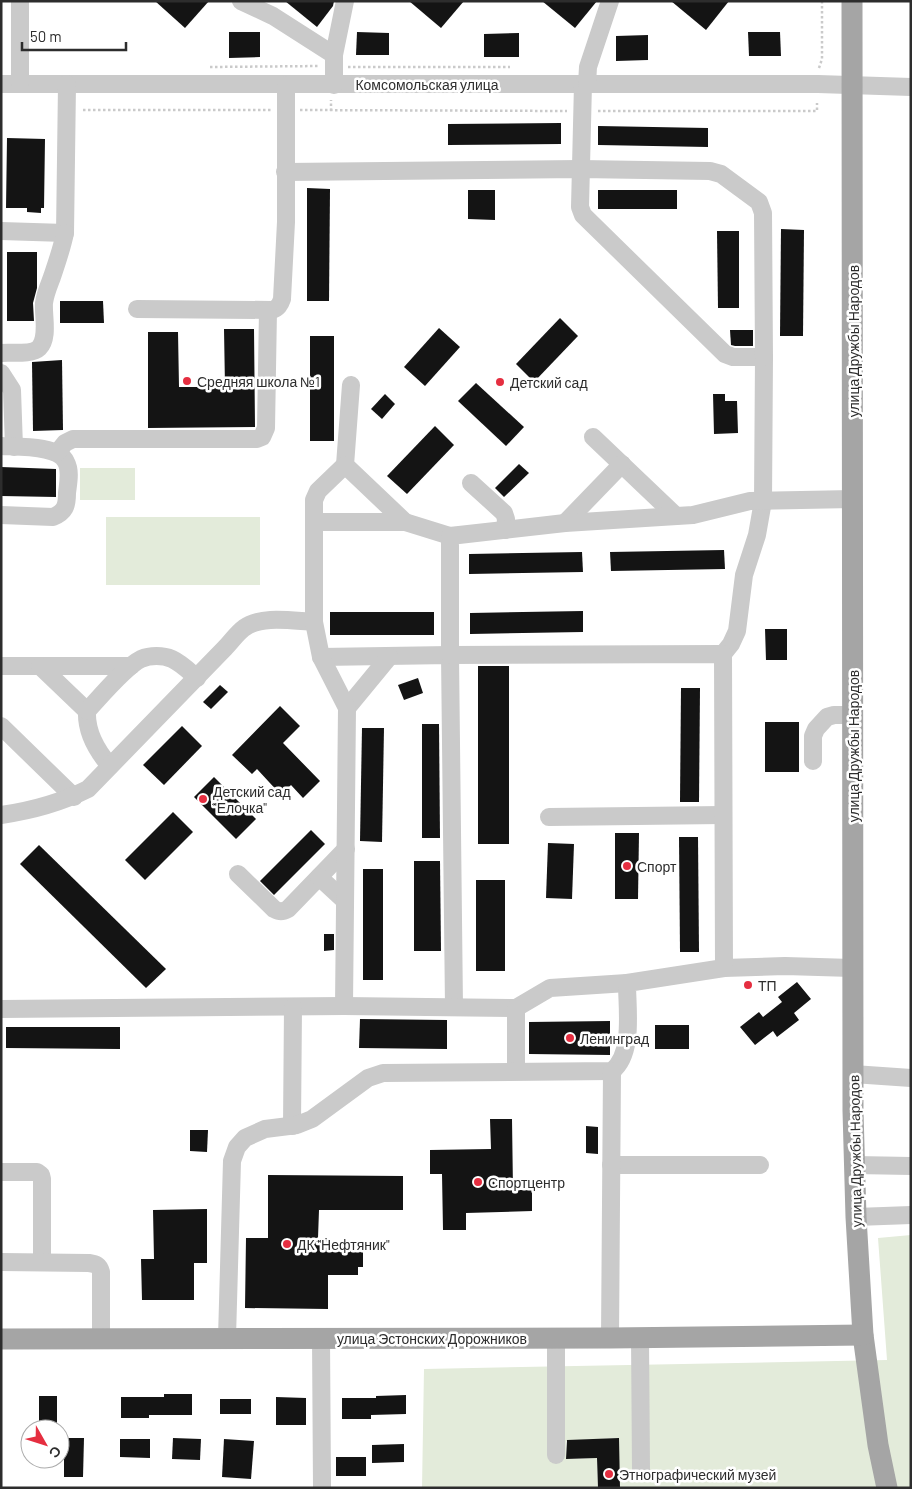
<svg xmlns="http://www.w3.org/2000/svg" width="912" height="1489" font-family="Barlow,sans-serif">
<rect width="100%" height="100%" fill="#fff"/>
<g fill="#e3ebda">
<rect x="80" y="468" width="55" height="32"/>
<rect x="106" y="517" width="154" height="68"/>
<path d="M911,1235V1488H620L618,1438L566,1441V1459L597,1458L598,1488H422L424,1369L887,1360L878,1238Z"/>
</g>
<g fill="#141414">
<path d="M155,1H209L185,28Z"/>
<path d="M285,1H334L333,6L317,27Z"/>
<path d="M409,1H464L441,28Z"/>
<path d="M542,1H597L575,28Z"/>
<path d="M671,1H729L706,30Z"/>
<path d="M229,32H260V57L229,58Z"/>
<path d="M357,32L389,33V55H356Z"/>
<path d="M748,32H780L781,56H749Z"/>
<path d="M519,33V57H484V34Z"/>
<path d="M648,35V60L616,61V36Z"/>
<path d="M561,123V144L448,145V124Z"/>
<path d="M598,126L708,128V147L598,145Z"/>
<path d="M7,138L45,139L44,208H41V213L27,212V208H6Z"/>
<path d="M307,188L330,189L329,301H307Z"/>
<path d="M468,190H495V220L468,219Z"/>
<rect x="598" y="190" width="79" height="19"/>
<path d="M781,229L804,230L803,336H780Z"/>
<path d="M717,231H739V308H718Z"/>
<path d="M7,252H37V288L33,303L34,321H7Z"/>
<path d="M60,301H103L104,323H60Z"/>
<path d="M560,318L578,336L534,382L516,364Z"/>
<path d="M439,328L460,347L425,386L404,367Z"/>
<path d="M224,329H254L255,427L148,428V332H178L179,387H225Z"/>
<path d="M730,330H753V346H735L731,345Z"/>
<rect x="310" y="336" width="24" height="105"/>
<path d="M62,360L63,430L33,431L32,362Z"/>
<path d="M476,383L524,427L506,446L458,401Z"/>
<path d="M385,394L395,404L382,419L371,409Z"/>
<path d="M713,394H725V401H737L738,433L714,434Z"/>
<path d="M435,426L454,445L407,494L387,476Z"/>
<path d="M519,464L529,473L504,497L495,488Z"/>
<path d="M1,467L56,469V497L1,496Z"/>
<path d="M724,550L725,569L611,571L610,552Z"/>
<path d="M582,552L583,572L469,574V554Z"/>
<path d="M583,611V632L470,634V613Z"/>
<rect x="330" y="612" width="104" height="23"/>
<path d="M765,629H787V660H766Z"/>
<rect x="478" y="666" width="31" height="178"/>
<path d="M418,678L423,693L404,700L398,685Z"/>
<path d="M220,685L228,692L211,709L203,702Z"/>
<path d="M681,688H700L699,802H680Z"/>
<path d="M280,706L300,726L283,743L320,781L303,798L291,785L281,795L257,769L252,774L232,755Z"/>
<rect x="765" y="722" width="34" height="50"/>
<path d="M422,724H439L440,838H422Z"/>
<path d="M182,726L202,746L164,785L143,765Z"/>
<path d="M362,728H384L382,842L360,841Z"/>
<path d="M214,777L256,819L236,839L194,797Z"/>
<path d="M173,812L193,832L145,880L125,860Z"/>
<path d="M311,830L325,844L274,895L260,881Z"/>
<path d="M615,833H639L638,899H615Z"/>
<path d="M679,837H698L699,952H680Z"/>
<path d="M548,843L574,844L572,899L546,898Z"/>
<path d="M39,845L166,969L146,988L20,864Z"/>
<path d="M414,861H440L441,951H414Z"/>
<rect x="363" y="869" width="20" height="111"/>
<rect x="476" y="880" width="29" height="91"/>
<path d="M324,934H334V950L324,951Z"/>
<path d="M797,982L811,999L794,1013L799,1020L777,1037L773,1031L755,1045L740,1027L759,1012L763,1017L782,1002L778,997Z"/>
<path d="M360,1019L447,1020V1049L359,1048Z"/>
<path d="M610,1021V1055L529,1054V1022Z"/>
<rect x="655" y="1025" width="34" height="24"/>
<path d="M6,1027H120V1049L6,1048Z"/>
<path d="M490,1119H512L513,1190H532V1211L466,1213V1230H443L442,1174H430V1150L491,1149Z"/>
<path d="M586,1126L598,1127V1154L586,1153Z"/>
<path d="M190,1130H208L207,1152L190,1151Z"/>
<path d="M268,1175L403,1176V1210H319L318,1238H328V1250H363V1267H358V1275H328V1309L245,1308L246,1238H268Z"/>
<path d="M207,1209V1263H194V1300H142L141,1259H154L153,1210Z"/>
<path d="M164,1394H192V1415H149V1418H121V1397H164Z"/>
<path d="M406,1395V1414L371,1415V1419H342V1398H376V1396Z"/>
<rect x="39" y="1396" width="18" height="33"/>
<path d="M276,1397L306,1398V1425H276Z"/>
<rect x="220" y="1399" width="31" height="15"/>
<path d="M64,1438H84L83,1477H64Z"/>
<path d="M173,1438L201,1439L200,1460L172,1459Z"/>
<path d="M619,1438L620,1488H598L597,1458L566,1459L567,1440Z"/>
<path d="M120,1439H150V1458L120,1457Z"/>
<path d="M224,1439L254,1441L251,1479L222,1477Z"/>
<path d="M404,1444V1462L372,1463V1445Z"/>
<rect x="336" y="1457" width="30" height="19"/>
</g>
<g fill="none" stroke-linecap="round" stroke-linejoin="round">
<g stroke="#cacaca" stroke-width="2.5" stroke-dasharray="2.5 2.5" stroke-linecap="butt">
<path d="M210,67L320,66"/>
<path d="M348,67H510"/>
<path d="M819,68L822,59V1"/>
<path d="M83,110H272"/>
<path d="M300,110L567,111"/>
<path d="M331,111V100"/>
<path d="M598,111H817V103"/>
</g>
<g stroke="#cacaca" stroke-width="18">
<path d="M241,1L273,16L334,55"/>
<path d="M1,84H818L911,87"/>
<path d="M20,84V1"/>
<path d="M583,84L580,207L583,215L725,354L733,357H764L763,501L757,535L744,575L737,631L731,644L723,654"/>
<path d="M587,84L588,67L610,1"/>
<path d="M334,85V55L345,1"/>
<path d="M285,172L580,169L710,171L721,174L759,202L763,213L764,357"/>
<path d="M1,231L65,233L67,84"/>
<path d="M137,309L272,310C278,308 280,305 282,299L286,222V85"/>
<path d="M1,353C10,352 32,355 39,348C49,338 43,316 44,303C45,294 49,285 52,277C57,262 62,248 65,233"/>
<path d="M1,373L12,390L14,447"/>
<path d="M351,385L345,465L405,522"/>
<path d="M593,437L676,516"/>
<path d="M1,446C18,447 58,445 66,462C71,471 68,484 67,493C67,506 65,512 53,517L1,515"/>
<path d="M57,453L65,443L73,439H257L262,437L266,428L268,310"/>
<path d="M471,483L504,513L506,519L505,530"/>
<path d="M314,522H405L450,536"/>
<path d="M565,523L622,464"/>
<path d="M321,657L450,655L454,1007"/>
<path d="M1,666H131"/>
<path d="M40,666L87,711C86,731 97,751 110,766"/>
<path d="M347,708L389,657"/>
<path d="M87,711C101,696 125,667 141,659C150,655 163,655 172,659C181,663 189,671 197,678"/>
<path d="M1,726L74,797"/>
<path d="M813,761V736L816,729L827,717L834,715H853"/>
<path d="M1,815C29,811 62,802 88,789L225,648C231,642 237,633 244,628C261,615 293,621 314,622"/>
<path d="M549,817L723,815"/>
<path d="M238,874L274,909C280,912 282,912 288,909L346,849"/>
<path d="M319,877L345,901"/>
<path d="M852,968L785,966L724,968L723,654L450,655V536L565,523L693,515L750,501L853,499"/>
<path d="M344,1006L347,708L321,657L314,622V500L318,491L345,465"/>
<path d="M1,1009L344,1006L516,1008L550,988L627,983"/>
<path d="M516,1071V1008"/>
<path d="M853,1074L911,1078"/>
<path d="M292,1126L293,1007"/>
<path d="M611,1165H760"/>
<path d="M855,1165L911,1166"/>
<path d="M1,1172H37L41,1175L42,1179V1262"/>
<path d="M856,1217L911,1215"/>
<path d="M1,1262L89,1263C96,1264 99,1265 101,1272V1339"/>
<path d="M640,1337L641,1470"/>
<path d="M227,1338L232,1161L237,1147L245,1138L265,1129L297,1125L312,1119L368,1078L383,1073L612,1071C634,1054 627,1009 627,983L724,968"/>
<path d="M321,1338L322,1488"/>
<path d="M556,1338V1455"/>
<path d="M610,1338L612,1071"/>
</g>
<g stroke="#a5a5a5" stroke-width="21">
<path d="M852,1L853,1111L856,1217L863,1335L878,1445L887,1488"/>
<path d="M1,1339L610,1338L863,1335"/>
</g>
</g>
<g fill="#e52e40" stroke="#fff" stroke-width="2">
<circle cx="187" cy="381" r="5"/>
<circle cx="500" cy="382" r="5"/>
<circle cx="203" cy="799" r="5"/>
<circle cx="627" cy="866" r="5"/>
<circle cx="748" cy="985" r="5"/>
<circle cx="570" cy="1038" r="5"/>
<circle cx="478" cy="1182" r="5"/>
<circle cx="287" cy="1244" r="5"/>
<circle cx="609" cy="1474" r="5"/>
</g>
<g text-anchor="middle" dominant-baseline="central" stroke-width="5" stroke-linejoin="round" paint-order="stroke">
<g font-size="14" fill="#2d2d2d" stroke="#fff">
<text x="427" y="84">Комсомольская улица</text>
<text transform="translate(853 341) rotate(-90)">улица Дружбы Народов</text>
<text transform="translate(853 746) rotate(-90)">улица Дружбы Народов</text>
<text transform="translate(855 1151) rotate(-91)">улица Дружбы Народов</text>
<text x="432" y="1338">улица Эстонских Дорожников</text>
</g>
<g font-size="14" fill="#2d2d2d" stroke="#fff" text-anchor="start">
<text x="197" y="381">Средняя школа №1</text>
<text x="510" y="382">Детский сад</text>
<text x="213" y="791">Детский сад<tspan x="213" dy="16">"Елочка"</tspan></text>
<text x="637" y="866">Спорт</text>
<text x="758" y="985">ТП</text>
<text x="580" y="1038">Ленинград</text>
<text x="488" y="1182">Спортцентр</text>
<text x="297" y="1244">ДК "Нефтяник"</text>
<text x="619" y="1474">Этнографический музей</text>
</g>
</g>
<rect width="912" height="1489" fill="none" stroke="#2d2d2d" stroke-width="5"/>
<g transform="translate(45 1444) rotate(129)"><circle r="24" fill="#ffffff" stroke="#ababab"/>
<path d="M0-4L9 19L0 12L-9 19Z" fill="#e52e40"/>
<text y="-8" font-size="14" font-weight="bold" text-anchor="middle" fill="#2d2d2d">С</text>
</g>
<path d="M22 42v8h104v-8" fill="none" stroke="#2d2d2d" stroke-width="2.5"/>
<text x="30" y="42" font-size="15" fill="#2d2d2d" stroke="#ffffff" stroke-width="4" paint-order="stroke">50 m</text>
</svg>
